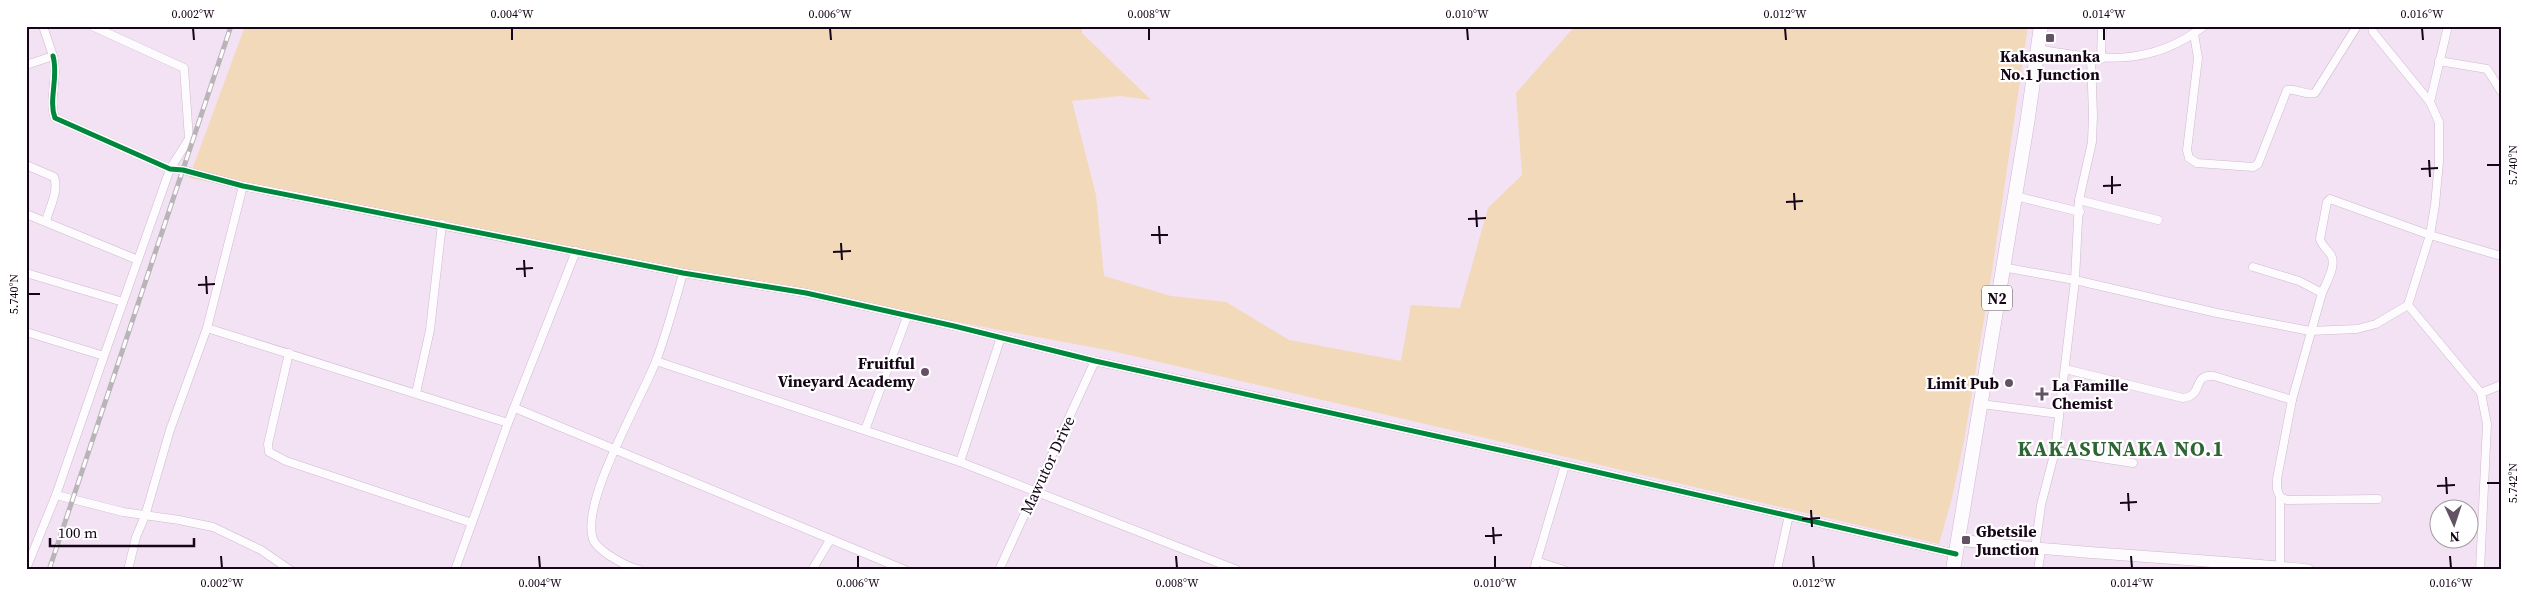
<svg xmlns="http://www.w3.org/2000/svg" width="2527" height="596" font-family="'Source Serif 4',serif">
<rect width="100%" height="100%" fill="#f3e2f3"/>
<path fill="#f2d9b9" d="M245,26H1082V33L1151,100L1120,96L1072,101L1096,195L1104,276L1171,296L1226,302L1289,340L1401,361L1411,305L1460,308L1488,208L1522,175L1516,93L1575,26H2028L1992,271L1964,441L1952,498L1939,544L1112,351L189,178Z"/>
<g fill="none" stroke-linecap="round" stroke-linejoin="round">
<defs>
<g id="street">
<path d="M2372,26L2373,32L2430,102L2439,122V162L2435,205L2430,235L2408,305L2481,393L2487,424L2480,570"/>
<path d="M2194,34L2198,58L2187,150L2189,158L2197,163L2253,167L2258,164L2287,90C2297,88 2305,96 2315,93L2357,26"/>
<path d="M2037,49C2100,60 2150,68 2204,26"/>
<path d="M53,56C59,77 48,100 55,118L170,169L183,170L243,186L683,273L806,293L954,326L1095,361L1531,457L1956,554"/>
<path d="M2091,58L2093,115L2092,142L2079,200L2075,280L2217,313L2310,331L2357,329L2376,324L2408,305"/>
<path d="M2101,59L2102,26"/>
<path d="M2439,61L2487,69L2501,91"/>
<path d="M26,65L53,56L43,26"/>
<path d="M2430,102L2448,26"/>
<path d="M26,165L54,177C59,191 50,206 46,221"/>
<path d="M2015,196L2080,212"/>
<path d="M2079,200L2158,220"/>
<path d="M26,214L138,260"/>
<path d="M2002,267L2075,280L2055,451L2133,463"/>
<path d="M2253,267L2299,281L2322,293L2292,400L2277,479V489L2280,497L2287,500L2378,499"/>
<path d="M26,273L123,302"/>
<path d="M2322,293C2326,283 2337,265 2331,255C2327,249 2322,246 2320,239L2327,202L2330,199L2430,235L2501,256"/>
<path d="M207,328L508,423"/>
<path d="M26,332L104,356L170,169L189,139L184,68L92,26"/>
<path d="M289,353L268,444L269,452L286,461L472,523"/>
<path d="M656,361L960,462L1237,570"/>
<path d="M2065,369L2183,398C2205,395 2191,374 2214,376L2292,400"/>
<path d="M416,393L430,330L442,224"/>
<path d="M2481,393L2501,385"/>
<path d="M1981,404L2059,414"/>
<path d="M515,408L905,570"/>
<path d="M865,430L907,317"/>
<path d="M960,462L1001,337"/>
<path d="M56,495L123,512L179,520L213,527L261,550L290,570"/>
<path d="M2280,497V567"/>
<path d="M2035,549L2041,505L2055,451"/>
<path d="M1536,561L1564,570"/>
<path d="M26,569L56,495L104,356"/>
<path d="M128,570L136,537L145,516L170,430L207,328L243,186"/>
<path d="M455,570L508,423L576,251"/>
<path d="M640,570C627,567 597,551 593,539C580,502 642,398 656,361C667,332 675,302 683,273"/>
<path d="M812,570L830,540"/>
<path d="M999,570L1095,361"/>
<path d="M1534,570L1565,465"/>
<path d="M1777,570L1789,515"/>
<path d="M2038,570L2041,550"/>
</g>
<path id="secondary" d="M1958,540C2075,554 2192,558 2308,570"/>
<path id="highway" d="M1953,570L2027,124L2041,26"/>
</defs>
<use href="#street" stroke="#ccbbcd" stroke-width="9"/>
<use href="#secondary" stroke="#ccbbcd" stroke-width="12"/>
<use href="#highway" stroke="#ccbbcd" stroke-width="15"/>
<use href="#street" stroke="#fdfbfd" stroke-width="8"/>
<use href="#secondary" stroke="#fdfbfd" stroke-width="11"/>
<use href="#highway" stroke="#fdfbfd" stroke-width="14"/>
<defs>
<path id="rail" d="M49,570L231,26"/>
</defs>
<use href="#rail" stroke="#b8b4b8" stroke-width="5"/>
<use href="#rail" stroke="#fff" stroke-width="3" stroke-dasharray="9" stroke-linecap="butt"/>
<defs>
<path id="cycleway" d="M53,56C59,77 48,100 55,118L170,169L183,170L243,186L683,273L806,293L954,326L1095,361L1531,457L1956,554"/>
</defs>
<use href="#cycleway" stroke="#fff" stroke-width="8"/>
<use href="#cycleway" stroke="#00873e" stroke-width="5"/>
</g>
<path fill="none" stroke="#160517" stroke-width="2" d="M193,28L194,40M512,28V40M830,28L831,40M1149,28V40M1467,28L1468,40M1785,28L1786,40M2104,28V40M2422,28L2423,40M2429,160L2430,177M2487,165H2500M2421,169L2438,168M2112,176V194M2103,186L2121,185M1794,193L1795,210M1786,202L1803,201M1476,210L1477,227M1468,219L1486,218M1159,226L1160,244M1151,235H1168M841,243L842,260M833,252L851,251M524,260L525,277M516,269L533,268M206,276L207,294M198,285L215,284M28,294H40M2446,477L2447,494M2487,483H2500M2437,486L2455,485M2128,493L2129,511M2120,503L2137,502M1811,510L1812,527M1802,519L1820,518M1493,527L1494,544M1485,536L1502,535M221,556L222,568M539,556L540,568M858,556V568M1176,556L1177,568M1495,556V568M1813,556L1814,568M2131,556L2132,568M2450,556L2451,568"/>
<g fill="#635264" stroke="#fff" stroke-width="2">
<rect x="2045" y="33" width="10" height="10" rx="2.5"/>
<circle cx="925" cy="372" r="5"/>
<circle cx="2009" cy="383" r="5"/>
<path d="M2039.5 386.5h5v5h5v5h-5v5h-5v-5h-5v-5h5z"/>
<rect x="1961" y="535" width="10" height="10" rx="2.5"/>
</g>
<g text-anchor="middle" dominant-baseline="central" stroke-width="4.5" stroke-linejoin="round" paint-order="stroke">
<rect fill="#fff" stroke="#5c505d" stroke-width="1" x="1982" y="285.5" width="30" height="25" rx="4"/>
<g font-size="15" font-weight="bold" fill="#160517">
<text x="1997" y="298">N2</text>
</g>
<g font-size="16" font-weight="bold" fill="#160517" stroke="#fff" text-anchor="end">
<text x="2050" y="56" text-anchor="middle">Kakasunanka<tspan x="2050" dy="18">No.1 Junction</tspan></text>
<text x="915" y="363">Fruitful<tspan x="915" dy="18">Vineyard Academy</tspan></text>
<text x="1999" y="383">Limit Pub</text>
<text x="2052" y="385" text-anchor="start">La Famille<tspan x="2052" dy="18">Chemist</tspan></text>
<text x="1976" y="531" text-anchor="start">Gbetsile<tspan x="1976" dy="18">Junction</tspan></text>
</g>
<g font-size="16" fill="#160517" stroke="#fff">
<text transform="translate(1047 465) rotate(-65)">Mawutor Drive</text>
</g>
<g font-size="21" font-weight="bold" letter-spacing="1" fill="#2d6633" stroke="#fff">
<text x="2121" y="448">KAKASUNAKA NO.1</text>
</g>
</g>
<rect width="2527" height="596" fill="none" stroke="#ffffff" stroke-width="55"/>
<g transform="translate(2454 524) rotate(177)"><circle r="24" fill="#ffffff" stroke="#a29ba2"/>
<path d="M0-4L9 19L0 12L-9 19Z" fill="#635264"/>
<text y="-8" font-size="14" font-weight="bold" text-anchor="middle" fill="#160517">N</text>
</g>
<path d="M50 538v8h144v-8" fill="none" stroke="#160517" stroke-width="2.5"/>
<text x="58" y="538" font-size="15" fill="#160517" stroke="#ffffff" stroke-width="4" paint-order="stroke">100 m</text>
<rect x="28" y="28" width="2472" height="540" fill="none" stroke="#160517" stroke-width="2"/>
<g font-size="12" text-anchor="middle" fill="#160517">
<text x="193" y="18">0.002°W</text>
<text x="512" y="18">0.004°W</text>
<text x="830" y="18">0.006°W</text>
<text x="1149" y="18">0.008°W</text>
<text x="1467" y="18">0.010°W</text>
<text x="1785" y="18">0.012°W</text>
<text x="2104" y="18">0.014°W</text>
<text x="2422" y="18">0.016°W</text>
<text transform="translate(2513 165) rotate(-90)" y="4">5.740°N</text>
<text transform="translate(14 294) rotate(-90)" y="4">5.740°N</text>
<text transform="translate(2513 483) rotate(-90)" y="4">5.742°N</text>
<text x="222" y="587">0.002°W</text>
<text x="540" y="587">0.004°W</text>
<text x="858" y="587">0.006°W</text>
<text x="1177" y="587">0.008°W</text>
<text x="1495" y="587">0.010°W</text>
<text x="1814" y="587">0.012°W</text>
<text x="2132" y="587">0.014°W</text>
<text x="2451" y="587">0.016°W</text>
</g>
</svg>
